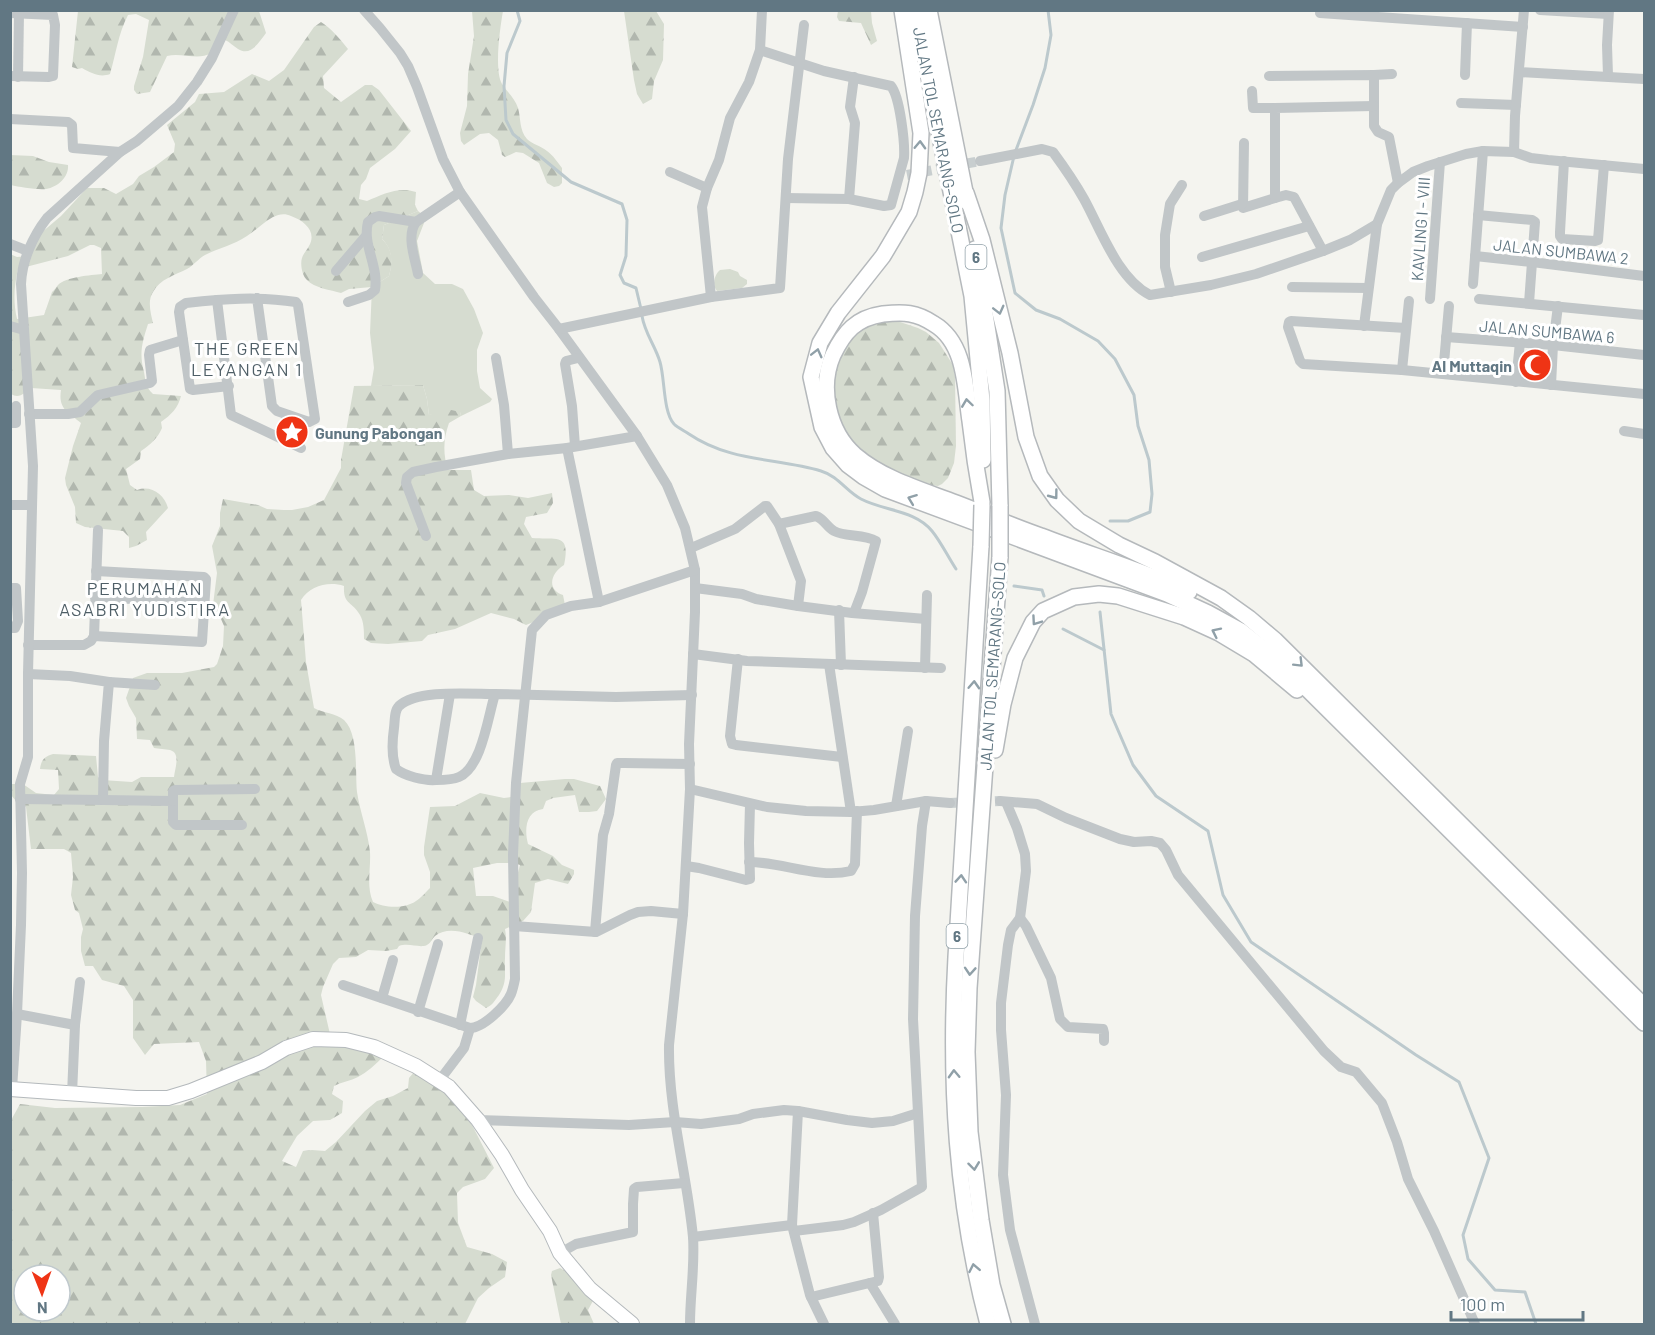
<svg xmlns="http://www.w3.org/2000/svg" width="1655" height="1335" font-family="Barlow,sans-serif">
<defs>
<pattern id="forest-firs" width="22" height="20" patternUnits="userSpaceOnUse" patternTransform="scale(1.5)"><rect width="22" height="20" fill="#d6dcd0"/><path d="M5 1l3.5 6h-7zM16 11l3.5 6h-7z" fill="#b1b7ae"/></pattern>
</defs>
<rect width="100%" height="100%" fill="#f4f4ef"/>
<g fill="#d6dcd0">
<path d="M418,211L424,216V223L417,241L423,273L435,284H452L463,289L474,309L483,333L477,350V371L480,388L492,399L490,402L461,416L460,412L429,415L427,399L423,385L371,386L374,368L370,333L372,287L389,276C393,262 392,248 382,239L384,225Z"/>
<path d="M730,269L738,272L740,276L747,280V284L742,288L717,291C712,285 714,275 720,270Z"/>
</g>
<g fill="url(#forest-firs)" fill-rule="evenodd">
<path d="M76,11H259L266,33C259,42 251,57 238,49C233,46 230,42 225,40C221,44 216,50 211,53C198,61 181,52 167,56L150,92L137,94L134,90V86L143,57L149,20L136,14L128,15C118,34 116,54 110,74C100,78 91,73 82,68L78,69L72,67L78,11Z"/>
<path d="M472,11H503C500,28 494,70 502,84C507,92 515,98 518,108C521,118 519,130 527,139C532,144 541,146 547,151C553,155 558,163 562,168V183L559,186L554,187L547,183L539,163L523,153L516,152L505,157L502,155L498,140L489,133L480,134L464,145L461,141L460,133L467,106L468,74L474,36Z"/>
<path d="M624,11H656L664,24L663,60L654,81L652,99L643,104L637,94L634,80Z"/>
<path d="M838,11H871L872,23L877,41L871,45L861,23L839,21L837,17Z"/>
<path d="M321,22C332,29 340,39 348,49L323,76L324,88L341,102L365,85H372L379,90L411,131L395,149L370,168L366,179L361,185L359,199L367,201C383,194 399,186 416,192L415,205L418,211L384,225L382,239C393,249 393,262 389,276L372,287L349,289L341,293C331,290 314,288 307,280C302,276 300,264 302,258C303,254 307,250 309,246C317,232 305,221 291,216C285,213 279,214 273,217C264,222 256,230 247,236C234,245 219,248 205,255C198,259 194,265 187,269C175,275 160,279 153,292C147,301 151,314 153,323L148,324C142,343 139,353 144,372C146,383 145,386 153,394L181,396C178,408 171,415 161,422L162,428C158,438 150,445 141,451L140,459L126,469L130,485L137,490C151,485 164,494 168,508L146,532L147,540L136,546L129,548V537L123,531L85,527L76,523L75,507L66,485L65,478L73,446L81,423C68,412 58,409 61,390L31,388C25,393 19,399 11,394L10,254L17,257L29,256L41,233L61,216L87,188H104L116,194L133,184L139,176L154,167L174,152L175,144L167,125L195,102L199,94L224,92L252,74L269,81L284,70L314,27ZM90,245H94L101,248L102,274C91,275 66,277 58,285C56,287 55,290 52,292L44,315L17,319C13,301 14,287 18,269L68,256Z"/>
<path d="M10,155L33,156L49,162L68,165C69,177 58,187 46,189C37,190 19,187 11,185Z"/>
<path d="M894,320L918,328L926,332L939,343L953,365L955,377L956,446L954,463L948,478L942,484L938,486L929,485L899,474L864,456L843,432L831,394L840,347L868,323Z"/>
<path d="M423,385L427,399L429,415L447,409L460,412L461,416L449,423C443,440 443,454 448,470H471L474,490L484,496L509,495L528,498L552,493L553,503L547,513L526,517L524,524L532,538C556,540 571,532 564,565C551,573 546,589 563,595L565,605L541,619L526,625L514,619L491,613L455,629L428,635L422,641L388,644L371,643L364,639C364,631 364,622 360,615C352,601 343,605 344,586C328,581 310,586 301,600L306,662L314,708C323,713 336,713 344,720C359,734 355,773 357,792C360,812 368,832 370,852C371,869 366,886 373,902C384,908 405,909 416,901C421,898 426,892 430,888V872L424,855V847L430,807L455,806L480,793L504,798L511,797L520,783L565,779H574L600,786L606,799L597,811L589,812H579L575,795L553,798L546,801L543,809C526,811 524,829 528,844L553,856L562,865L574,870V874L568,884L548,879L535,883L531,912L523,921L505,929C507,939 505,947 505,958C504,973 508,981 499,995C494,1001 493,1005 486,1008L476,1001L473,997L476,985L482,939C469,934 449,925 435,936C431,940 430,945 424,946C416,947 408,943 399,946L397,949L386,951L368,950L356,957L339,958L333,964L323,987L321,995L332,1043L361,1049L383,1057C375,1065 367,1072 358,1077C351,1081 341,1082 334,1086L332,1094L343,1101L342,1113L330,1120L313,1121L297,1136L282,1161L296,1167L303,1151L312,1150L325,1151L336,1142L365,1111L377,1101L393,1096L408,1088L409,1078L415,1071L440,1086L469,1119L494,1168L485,1179L463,1187L457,1193L458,1223L467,1247L492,1254L507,1262L505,1277L489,1288L478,1298L465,1324H11L10,1122L20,1104L55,1108L142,1107L180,1105L207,1094L206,1061L199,1042L154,1044L145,1055L133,1038V1000L124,986L102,980L93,966H85L81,951V937L83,929L79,913L75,910L71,895L73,877L71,853L64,849H31L26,807L16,801L11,795L10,784H23L36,793L54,795L59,789L58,770L40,769C41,760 45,756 53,754L96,756L98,777L102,780L132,782L141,777H174C175,768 181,753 170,750C165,749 159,749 154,748L150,740L137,739L136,718L129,706L126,698L133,678L147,673H182L214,667L217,664L223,646L224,626L221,619L214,613L213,605L217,573L212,546L220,526V513L223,499L258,505L267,509L284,510H292L308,507L324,500L341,468V460L354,386ZM497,863H514L520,865L510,902L493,896H476L473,868ZM24,1275H60V1311H24Z"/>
<path d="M560,1268L567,1272L594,1299L588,1310L594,1324H561L551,1275L552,1271Z"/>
</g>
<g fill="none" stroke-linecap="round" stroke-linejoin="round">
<g stroke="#bcc9cd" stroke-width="3">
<path d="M517,10L520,21L507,53L504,86L506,120L513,134L571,182L622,204L627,220L626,256L620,275L624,283L636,288L641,309"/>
<path d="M1016,150L1033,105L1045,68L1051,35L1048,10"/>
<path d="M1014,156L1005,195L1001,228L1015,293L1036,310L1060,319L1098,341L1115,359L1134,395L1138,426L1149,460L1152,494L1150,512L1128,521H1110"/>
<path d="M642,316C645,334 655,345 660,362C665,379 663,412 674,424C678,428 685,431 689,434C730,462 777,458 821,471C838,476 847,492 861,499C884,511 915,510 932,531C941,542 948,557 956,569"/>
<path d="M1014,586L1042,590L1044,596"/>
<path d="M1100,612L1111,714L1133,765L1156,796L1208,831L1223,895L1251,942L1416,1055L1459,1082L1489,1158L1463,1235L1468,1259L1495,1290L1525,1292L1536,1324"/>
<path d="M1063,629L1104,650"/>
</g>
<g stroke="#c8cecf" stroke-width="10" stroke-dasharray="10 5" stroke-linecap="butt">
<path d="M907,175L980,161"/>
<path d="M950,803L1000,801"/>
</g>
<defs>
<path id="major" d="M10,1089L136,1098H168L191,1091L262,1062L286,1048L313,1039L346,1040L374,1047L416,1066L449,1087L478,1120L502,1155L522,1190L550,1231L560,1253L590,1289L632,1324"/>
<g id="highway">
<path d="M902,10L921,133L919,173L915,192L909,212L883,256L838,313L820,343L811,377L822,427L833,448L848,465L864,477L885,489L1167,594L1208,613L1241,631L1280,662L1644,1023"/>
<path d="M916,10L932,97L972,296L982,401L983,460"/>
<path d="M929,10L967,202"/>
<path d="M966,193L982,240L1010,353L1026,437L1040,476L1057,500L1079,521L1119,545L1155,562L1221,598L1249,618L1275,640L1644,1006"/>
<path d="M975,249L997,391L1000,506"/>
<path d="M982,502C977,475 973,448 970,421C965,388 966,343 934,324C916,312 904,312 883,314C856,318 844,332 833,355C819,387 828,431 855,455C883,479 922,490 956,503C985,514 1012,526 1041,536C1090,555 1141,570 1189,592"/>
<path d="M981,546L956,957C949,1083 956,1202 988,1324"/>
<path d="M1000,557L969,988L967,1052L970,1132L981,1220L992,1285L1003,1324"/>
<path d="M995,750L1003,704L1015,658L1033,622L1043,611L1074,597L1099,594L1118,596L1184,617L1219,633L1254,654L1297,690"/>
</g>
</defs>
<use href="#major" stroke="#b4b9bc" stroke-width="16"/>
<use href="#highway" stroke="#b5b9bc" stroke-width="18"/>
<g stroke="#c1c6c8" stroke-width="10">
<path d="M364,10L380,28L400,53L408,66L417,87L443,159L460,192L534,297L559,329L637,436L667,485L685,528L695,570V612L689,744L690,789L683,914L669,1045C668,1110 687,1173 693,1237C695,1266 690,1295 690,1324"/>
<path d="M1540,10L1608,14"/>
<path d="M10,13L53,15L55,25L53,76L49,77L10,76"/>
<path d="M1320,13L1523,27"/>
<path d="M760,50L824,71L891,86C900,97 905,143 904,158L891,205L884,206L849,199L786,198"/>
<path d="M1519,72L1644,79"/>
<path d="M1374,75L1392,74"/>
<path d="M1465,75L1467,23"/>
<path d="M1269,76L1374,75V126L1378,132L1389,137L1398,183"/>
<path d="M1608,76L1607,45L1609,10"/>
<path d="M18,77L19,13"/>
<path d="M1252,91L1253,108H1275"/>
<path d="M1461,103L1516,105"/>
<path d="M10,119L68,122L72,125L73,148L120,152"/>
<path d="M1244,143L1243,208L1275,198"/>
<path d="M1514,152L1515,116L1524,10"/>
<path d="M980,161L1042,149L1053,152C1064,167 1075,183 1084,199C1101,230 1118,279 1150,295L1211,285L1256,274L1323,251L1350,240L1377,224"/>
<path d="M1564,161L1560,232V236L1562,239L1595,241L1598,240L1604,165"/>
<path d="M670,172L707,188"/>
<path d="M849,199L855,123L850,107L854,77"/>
<path d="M1478,215L1532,220L1535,222L1529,303"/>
<path d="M1204,216L1242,204"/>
<path d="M10,244L28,251"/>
<path d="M1323,251L1294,197L1286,195L1275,198V108L1374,106"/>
<path d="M1475,256L1532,262L1644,276"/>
<path d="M1202,257L1309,226"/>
<path d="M336,271L366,236"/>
<path d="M418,274C415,258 406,236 416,222L460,192"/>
<path d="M1473,284L1483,151"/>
<path d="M1292,287L1368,288"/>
<path d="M1171,292L1165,267V235L1170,204L1182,185"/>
<path d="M711,297L702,207L707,188L719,160L730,118L749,82L760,50L762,10"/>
<path d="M1430,299L1440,162"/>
<path d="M1479,299L1644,315"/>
<path d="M217,300L231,415L301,448"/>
<path d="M348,302L369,295L375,290C379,266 362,245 368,222L375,217L379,216L416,222"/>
<path d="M10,326L24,330"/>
<path d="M1364,326L1377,224L1391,190L1398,183L1413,172L1428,166L1466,154L1483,151L1514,152L1531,158L1548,160L1644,169"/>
<path d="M1406,328L1291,321L1289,322L1288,327L1300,361L1303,364L1402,370L1644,394"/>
<path d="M559,329L711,297L780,288L788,159L804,25"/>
<path d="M1446,337L1553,345L1644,355"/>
<path d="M496,358L504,405L508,454"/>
<path d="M1402,370L1409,301"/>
<path d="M1443,374L1449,306"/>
<path d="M1516,382L1520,342"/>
<path d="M1551,385L1553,345L1558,306"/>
<path d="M229,386L193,390L190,389L179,312L180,307L186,303C223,299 258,296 296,302L298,305L315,419L309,422L277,411L272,406L257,298"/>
<path d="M29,414H68L80,412L98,395L150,383L152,381L149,355L150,350L183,340"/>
<path d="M10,423H16V406"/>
<path d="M1624,431L1644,434"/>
<path d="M575,446L572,406L565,364L566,361L578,358"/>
<path d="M567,448L599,602L695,570"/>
<path d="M10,505H31"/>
<path d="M779,524L816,516C824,519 827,527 834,531C845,537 864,534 876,541L862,592L854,613"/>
<path d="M426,536L406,483L407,477L413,472L436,467L508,454L567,448L637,436"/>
<path d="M691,548L735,529L765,506H767L779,524L801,581L798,606"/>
<path d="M10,588H16L18,621L15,628H10"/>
<path d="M695,588L742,594L756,599L798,606L852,613L926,619"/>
<path d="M95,597L205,603"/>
<path d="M839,610L841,665"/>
<path d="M94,636L202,642L206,579L204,577L96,571"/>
<path d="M28,645H84L91,641L94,636L98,530"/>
<path d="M693,654L747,661L777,662L941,668"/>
<path d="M738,659L730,736L732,744L736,745L842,757"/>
<path d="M829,664L851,812"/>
<path d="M925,668L927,595"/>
<path d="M109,682L155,685"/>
<path d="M495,694C471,694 417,689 399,706C394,711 395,721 394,728C392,742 391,756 396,769C405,776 424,781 436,780C443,780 452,780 459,777C482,767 488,716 495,694L616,697L692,695"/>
<path d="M436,780L450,694"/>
<path d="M690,789L767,807L806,811L851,812L874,810L926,801L950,803"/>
<path d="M20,799L103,800L104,741L109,682L70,676L28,674"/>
<path d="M103,800L173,801V822L176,825H242"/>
<path d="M173,801V791L175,790L255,789"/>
<path d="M1000,801L1037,804L1066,818L1120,839L1134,842L1151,841L1160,843L1166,850L1178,875L1324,1051L1341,1067L1356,1072L1382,1103L1397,1142L1408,1179L1434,1231L1475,1324"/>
<path d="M1006,802L1017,828L1025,854L1026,871L1020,918L1011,930L1008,945L1001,1003V1030L1006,1095L1003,1175L1010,1230L1035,1324"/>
<path d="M896,806L908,731"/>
<path d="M749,862C783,862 817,879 851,871L855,864L857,811"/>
<path d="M686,866L699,868L746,880L750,879L749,843L750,804"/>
<path d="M1020,918L1026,926L1051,978L1060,1019L1068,1027L1103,1029L1104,1033V1041"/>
<path d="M514,926L596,932L630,915L638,912L651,911L683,914"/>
<path d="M595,932L603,835L609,814L616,765L617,763H624L690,764"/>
<path d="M343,985L470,1028L464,1048L439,1081"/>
<path d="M382,998L393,960"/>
<path d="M418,1012L438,944"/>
<path d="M17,1014L75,1025"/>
<path d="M460,1025L478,938"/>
<path d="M470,1028C483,1028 506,1006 511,994C513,989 514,984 515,979L513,855L516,783L532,630L546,615L571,606L599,602"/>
<path d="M12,1089L17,1014L21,925L22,873L20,784L28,757V674L33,466L21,284C22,260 33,236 47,218L120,152L137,141L178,106L197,82L212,58L234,10"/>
<path d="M72,1094L75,1025L80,982"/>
<path d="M798,1111L792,1225L810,1295L824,1324"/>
<path d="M478,1120L629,1125L675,1122L701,1124L739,1119L753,1114L784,1110L798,1111L847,1120L872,1123L893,1121L918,1113"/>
<path d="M794,1231L843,1225L854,1222L881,1210L922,1187L913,1019L915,916L922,826L926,801"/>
<path d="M693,1237L792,1225"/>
<path d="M560,1253L576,1244L633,1232V1204L634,1189L637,1187L684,1183"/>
<path d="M870,1283L895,1324"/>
<path d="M811,1297L878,1281L879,1277L873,1213"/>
</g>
<use href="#major" stroke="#fff" stroke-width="14"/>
<use href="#highway" stroke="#fff" stroke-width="15"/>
<defs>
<g id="highway-bridge">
<path d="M981,546L982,505"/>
<path d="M1000,557V506"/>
</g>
</defs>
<use href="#highway-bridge" stroke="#b5b9bc" stroke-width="18" stroke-linecap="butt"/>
<use href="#highway-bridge" stroke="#fff" stroke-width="15"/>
</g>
<defs><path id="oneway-chevron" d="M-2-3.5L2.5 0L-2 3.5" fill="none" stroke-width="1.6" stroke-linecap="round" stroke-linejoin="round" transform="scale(1.5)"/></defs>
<g stroke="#90a0a8">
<use href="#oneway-chevron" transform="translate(920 145) rotate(-88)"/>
<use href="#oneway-chevron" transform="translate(999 310) rotate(76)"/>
<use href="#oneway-chevron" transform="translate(817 353) rotate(-76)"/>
<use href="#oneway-chevron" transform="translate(967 403) rotate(-98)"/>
<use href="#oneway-chevron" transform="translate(1054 495) rotate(53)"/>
<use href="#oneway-chevron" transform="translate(912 499) rotate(-159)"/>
<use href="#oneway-chevron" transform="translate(1036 621) rotate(125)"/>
<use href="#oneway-chevron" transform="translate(1216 632) rotate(-154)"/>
<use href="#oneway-chevron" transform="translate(1299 663) rotate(45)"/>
<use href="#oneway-chevron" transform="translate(974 685) rotate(-87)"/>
<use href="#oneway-chevron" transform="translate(961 879) rotate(-86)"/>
<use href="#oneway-chevron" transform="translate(970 971) rotate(94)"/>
<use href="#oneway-chevron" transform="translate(954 1074) rotate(-92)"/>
<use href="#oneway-chevron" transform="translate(974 1166) rotate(83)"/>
<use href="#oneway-chevron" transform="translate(974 1268) rotate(-101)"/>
</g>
<defs>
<symbol id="mosque-disc" viewBox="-11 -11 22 22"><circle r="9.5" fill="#ef3415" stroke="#fff"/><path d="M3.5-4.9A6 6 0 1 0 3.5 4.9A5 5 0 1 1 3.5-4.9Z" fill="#fff"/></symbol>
<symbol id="sight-disc" viewBox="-11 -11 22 22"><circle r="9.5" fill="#ef3415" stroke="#fff"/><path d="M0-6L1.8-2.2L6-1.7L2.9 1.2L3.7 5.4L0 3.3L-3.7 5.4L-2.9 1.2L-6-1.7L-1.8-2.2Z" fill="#fff"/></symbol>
</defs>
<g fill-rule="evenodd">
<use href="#mosque-disc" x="1516" y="346" width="38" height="38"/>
<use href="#sight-disc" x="273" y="413" width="38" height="38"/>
</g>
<g text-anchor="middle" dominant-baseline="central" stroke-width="6" stroke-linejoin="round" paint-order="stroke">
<g fill="#fff" stroke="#90a0a8" stroke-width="1.5">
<rect x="965.5" y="245" width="21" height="24" rx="4.5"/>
<rect x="946.5" y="924" width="21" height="24" rx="4.5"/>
</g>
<g font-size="15" font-weight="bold" fill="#617783">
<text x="976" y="257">6</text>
<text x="957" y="936">6</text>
</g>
<g font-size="16" fill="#617783" stroke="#fff">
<text transform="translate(939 130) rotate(79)">JALAN TOL SEMARANG–SOLO</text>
<text transform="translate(1420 229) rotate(-86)">KAVLING I - VIII</text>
<text transform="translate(1561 251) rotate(6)">JALAN SUMBAWA 2</text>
<text transform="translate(1547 331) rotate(5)">JALAN SUMBAWA 6</text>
<text transform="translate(992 666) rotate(-86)">JALAN TOL SEMARANG–SOLO</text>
</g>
<g font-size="16" font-weight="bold" fill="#617783" stroke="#fff" text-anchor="end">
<text x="1512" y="365">Al Muttaqin</text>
<text x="315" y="432" text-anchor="start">Gunung Pabongan</text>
</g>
<g font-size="18" letter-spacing="1.5" fill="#4f5f67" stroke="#fff">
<text x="247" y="348">THE GREEN<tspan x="247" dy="21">LEYANGAN 1</tspan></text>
<text x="145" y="588">PERUMAHAN<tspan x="145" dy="21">ASABRI YUDISTIRA</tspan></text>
</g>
</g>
<rect width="1655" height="1335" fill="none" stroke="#617783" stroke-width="24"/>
<g transform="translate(42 1293) rotate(179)"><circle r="28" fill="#ffffff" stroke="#c0c9cd" stroke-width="1.5"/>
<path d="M0-4.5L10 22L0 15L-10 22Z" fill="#ef3415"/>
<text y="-9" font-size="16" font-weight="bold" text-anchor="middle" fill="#617783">N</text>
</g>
<path d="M1451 1311v9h132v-9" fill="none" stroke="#617783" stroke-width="3"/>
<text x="1460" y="1311" font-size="18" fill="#617783" stroke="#ffffff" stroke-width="4.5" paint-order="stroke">100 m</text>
</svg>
